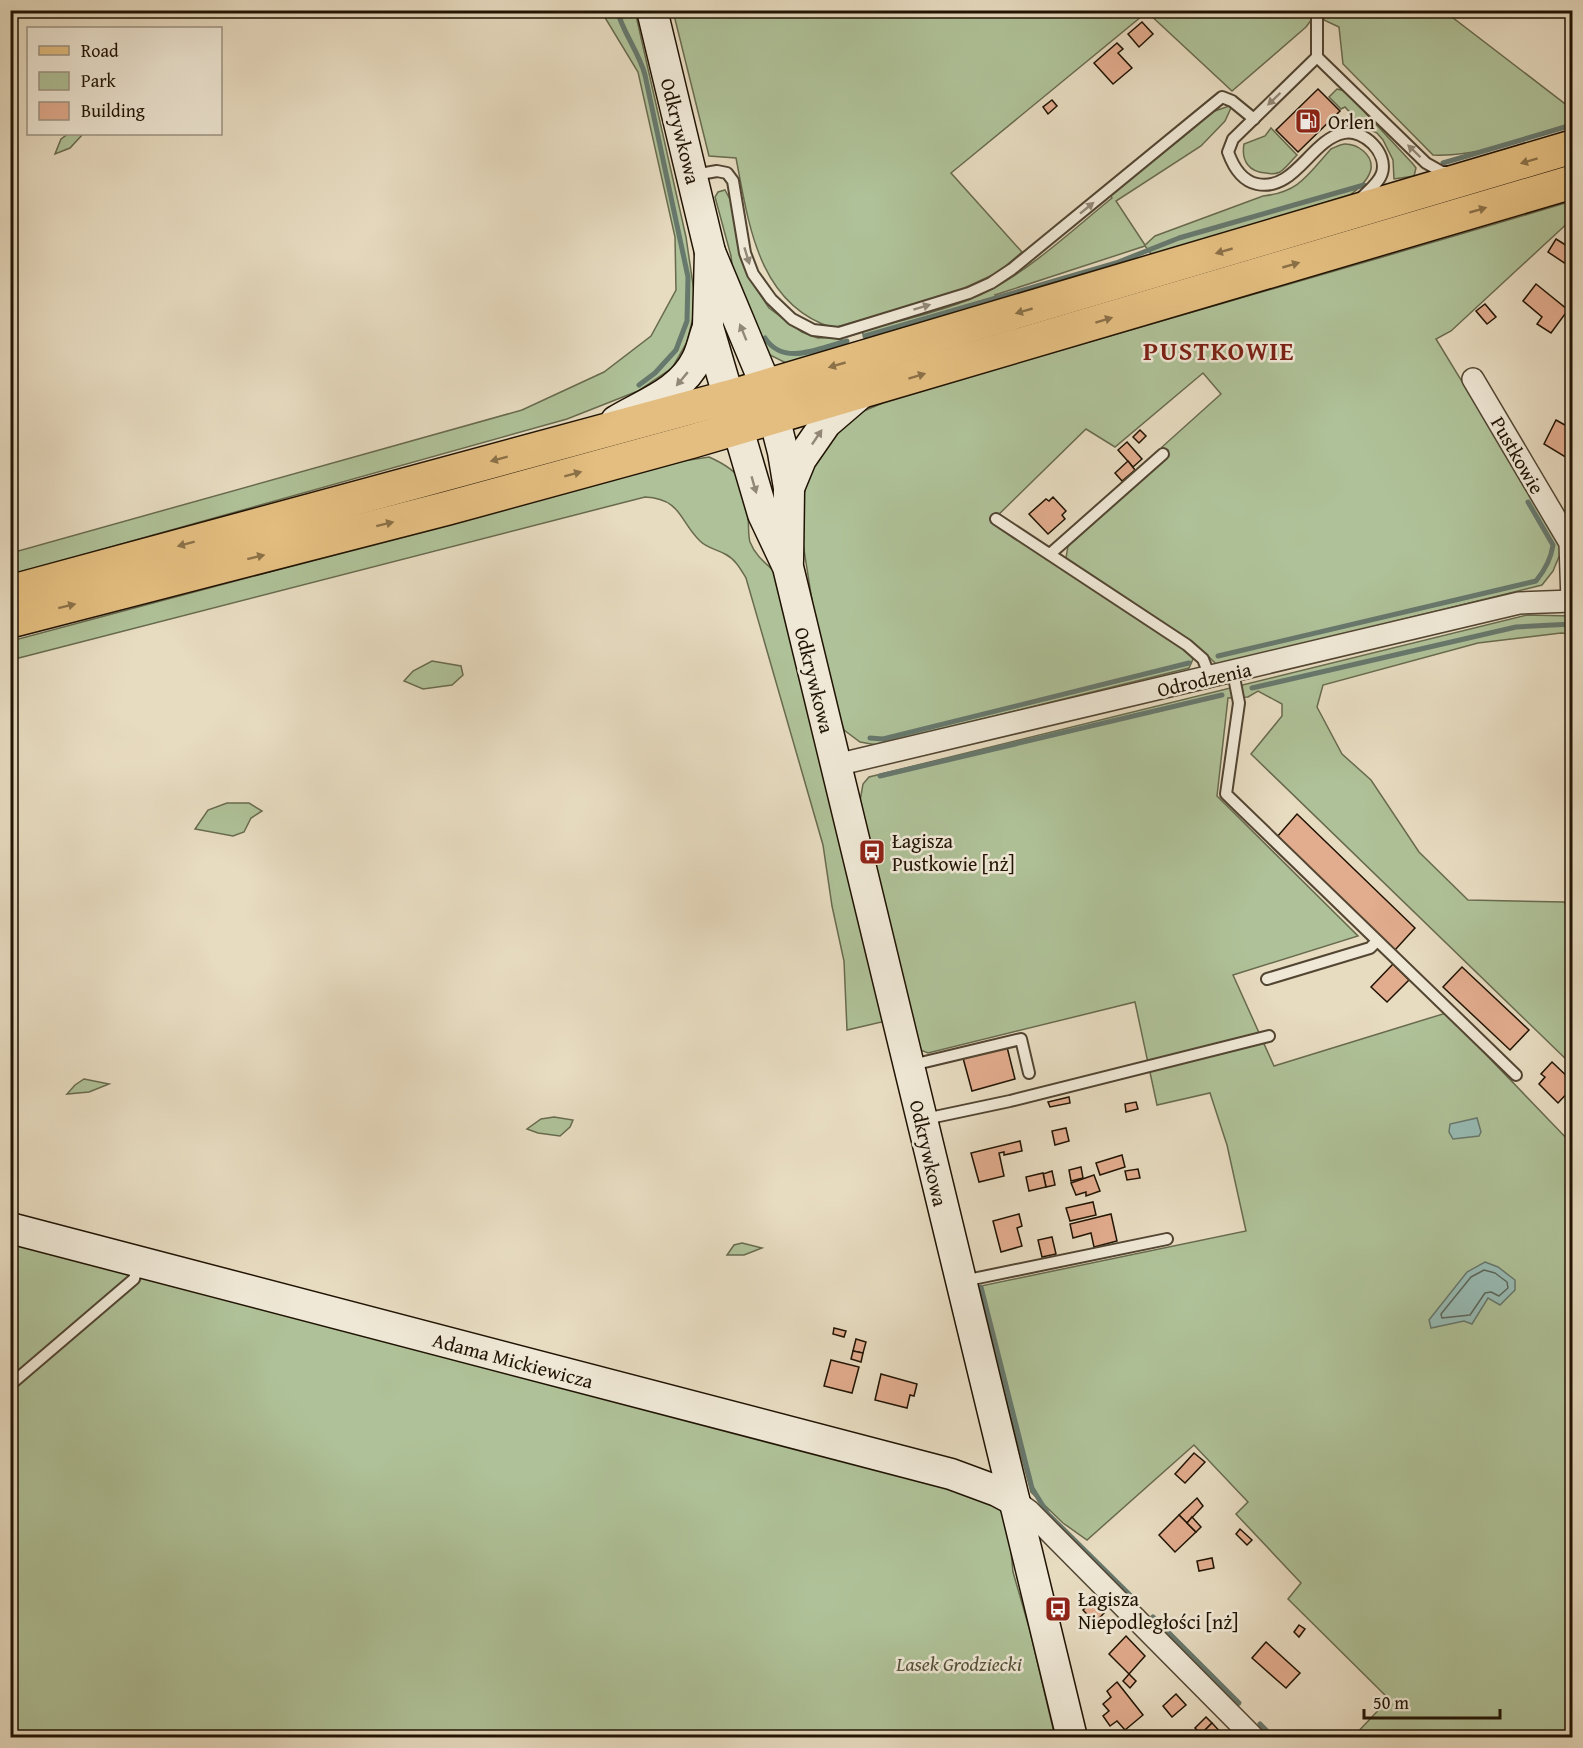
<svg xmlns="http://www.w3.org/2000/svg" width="1583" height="1748" font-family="'Gentium Book Plus',serif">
<rect width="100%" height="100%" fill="#e7dbc0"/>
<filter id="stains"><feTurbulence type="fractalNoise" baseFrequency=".00333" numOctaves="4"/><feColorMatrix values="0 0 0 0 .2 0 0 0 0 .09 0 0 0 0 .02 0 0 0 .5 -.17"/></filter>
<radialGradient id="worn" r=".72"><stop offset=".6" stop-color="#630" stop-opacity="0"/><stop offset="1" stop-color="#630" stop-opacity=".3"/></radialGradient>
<g fill="#afc198" stroke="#686a4e" stroke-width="1.5">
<path d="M601,11H635L686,237L696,305L687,342L672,368L638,391L567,419L11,575V553L522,410L604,372L651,336L676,290L675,237L638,72Z"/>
<path d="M673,11H1312V19L1306,27L1232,91L1147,12L951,173L1022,252L999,272L947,296L833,328C758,304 749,225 736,158L709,156Z"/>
<path d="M1325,11H1444L1568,106L1572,104V123C1528,137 1480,157 1433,155L1343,64L1339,27L1324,20Z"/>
<path d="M1337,89L1345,91L1413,164L1416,168L1414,176L1394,179L1393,160L1383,140L1377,133L1361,125L1345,107L1341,109L1329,97Z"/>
<path d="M1229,106L1231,108L1225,121L1201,146L1116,201L1145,245L1155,236L1263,196C1300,192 1308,174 1331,149C1336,147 1341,144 1345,144C1358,144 1373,155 1371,169C1369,179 1358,189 1350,195L1152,255L1145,246L995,295L1000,302L866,343L862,331C905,319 951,310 990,290C1031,269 1076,227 1112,198L1110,194L1178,141L1212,112Z"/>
<path d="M1271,128L1297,155C1292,160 1286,168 1280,172C1276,174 1270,174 1266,173C1249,172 1241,161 1244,144L1265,136Z"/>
<path d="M68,134H83L70,148L55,154L61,139Z"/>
<path d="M725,190L732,203L736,228L755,287L769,308L802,332L818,338L841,337L845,352L800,364L786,363L768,354L733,273L731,256L715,197L718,192Z"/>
<path d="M1572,201V219L1451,331L1436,339L1563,547L1553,571L1542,585L1217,665L1209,657L1074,566L1066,558L1068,546L1169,456L1162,447L1221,394L1203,373L1115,447L1086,429L991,522L1187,651L1193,659L1189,668L877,745L860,742L844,730L833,703L816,626L802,537V506L806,475L814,456L859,413L885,402C1114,333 1344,270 1572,201Z"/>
<path d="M709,457C743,472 746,483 748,519C749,526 748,535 750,542C755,555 764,562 774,571L886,1021L847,1030L844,961L832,906L823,845L746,578C740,568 735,559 725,554C716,549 707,548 700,541C679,521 682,499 645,497L11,660V641L683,461Z"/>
<path d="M1527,615L1572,616V634L1561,633L1478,643L1323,685L1317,707L1342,754L1371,780L1419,852L1468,900L1564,902L1572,913V1065L1251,754L1282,716V704L1258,691L1248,697L1228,698L1217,796L1358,936L1233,975L1274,1066L1446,1013L1572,1144V1730L1563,1737H1353L1389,1699L1288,1599L1301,1583L1236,1514L1248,1502L1194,1445L1087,1540L1063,1523L1031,1492L976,1287L1246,1231L1227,1145L1210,1093L1157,1105L1135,1002L928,1053L918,1049L860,801L863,784L869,777Z"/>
<path d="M432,661L461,666L463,675L452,685L423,689L404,681L413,671Z"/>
<path d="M227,803H249L262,811L251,818L244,832L233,836L195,829L208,810Z"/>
<path d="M84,1079L109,1084L89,1092L67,1094L75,1085Z"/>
<path d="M554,1117L573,1120L570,1127L560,1136L538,1133L527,1129L541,1119Z"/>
<path d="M10,1234L957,1488L1000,1508L1009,1531L1013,1572L1030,1631L1055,1737H11Z"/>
<path d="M742,1243L762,1248L744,1255H727L734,1245Z"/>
</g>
<g fill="#97bbb4" stroke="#67786d" stroke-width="1.5">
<path d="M1477,1118L1481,1132L1479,1136L1453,1139L1449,1132L1450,1124Z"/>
<path d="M1485,1262L1498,1267L1515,1280V1290L1500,1305L1488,1298L1472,1324L1464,1321L1431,1328L1429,1320L1467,1272Z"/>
</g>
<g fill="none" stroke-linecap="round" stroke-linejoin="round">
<path stroke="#5c675c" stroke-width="1.5" d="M1484,1270L1495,1273L1507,1282L1508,1288L1499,1296L1491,1292L1485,1293L1470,1315L1442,1318L1441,1314L1471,1277Z"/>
<g stroke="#67786d" stroke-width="5">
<path d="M617,10C623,33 639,52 645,75L688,277L687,321L676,350L655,373L639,385"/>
<path d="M1443,163L1572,125"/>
<path d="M865,336L1116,263L1179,238L1364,185"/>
<path d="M765,338C784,367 819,348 847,341"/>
<path d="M1218,656L1536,581C1545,570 1551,559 1553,545L1528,502"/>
<path d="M1252,688L1516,627L1572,624"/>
<path d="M870,738L883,739L1189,663"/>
<path d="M880,776L1222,695"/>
<path d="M981,1287L1032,1488L1048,1514L1131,1596"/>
<path d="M1153,1617L1239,1703"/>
<path d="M1260,1724L1274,1738"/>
</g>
</g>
<g fill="#e2ac8e" stroke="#201303" stroke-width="1.5">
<path d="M1142,22L1153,34L1139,47L1128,34Z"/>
<path d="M1117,43L1123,49L1118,53L1132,68L1113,84L1094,63Z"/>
<path d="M1318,89L1340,111L1298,152L1276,130Z"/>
<path d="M1052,100L1057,106L1048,114L1043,107Z"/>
<path d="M1556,239L1572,249V268L1548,252Z"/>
<path d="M1536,284L1568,310L1551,333L1537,324L1542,317L1523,301Z"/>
<path d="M1485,304L1496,317L1487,324L1476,311Z"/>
<path d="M1556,420L1572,429V461L1544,444Z"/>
<path d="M1140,430L1146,436L1139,443L1133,437Z"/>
<path d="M1127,442L1142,459L1133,467L1118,450Z"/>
<path d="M1128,461L1135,470L1122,481L1115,473Z"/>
<path d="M1053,497L1066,511L1062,515L1065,519L1048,534L1029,514L1046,499L1049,501Z"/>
<path d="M1297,814L1415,928L1395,950L1277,837Z"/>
<path d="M1393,964L1409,980L1387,1002L1371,987Z"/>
<path d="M1462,967L1529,1030L1510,1050L1443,987Z"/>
<path d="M1007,1047L1015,1079L972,1091L963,1058Z"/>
<path d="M1552,1062L1572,1081V1088L1558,1103L1539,1084L1545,1077L1541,1074Z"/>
<path d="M1069,1097L1070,1103L1050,1107L1048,1102Z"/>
<path d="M1136,1102L1138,1109L1126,1112L1125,1104Z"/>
<path d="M1066,1128L1069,1141L1055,1145L1052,1131Z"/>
<path d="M1020,1141L1022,1151L1004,1155V1152L999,1153L1004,1176L979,1182L971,1153Z"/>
<path d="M1122,1155L1125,1167L1100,1175L1096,1163Z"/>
<path d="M1081,1167L1083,1178L1071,1181L1069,1170Z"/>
<path d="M1138,1169L1140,1178L1127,1180L1125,1171Z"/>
<path d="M1052,1171L1055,1185L1046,1187L1043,1174Z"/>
<path d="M1043,1173L1046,1187L1029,1191L1026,1177Z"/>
<path d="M1094,1175L1100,1191L1086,1196V1192L1076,1195L1071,1183Z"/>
<path d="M1093,1202L1096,1215L1070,1221L1066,1208Z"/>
<path d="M1019,1214L1022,1226L1017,1228L1022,1246L1001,1252L993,1221Z"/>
<path d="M1111,1214L1117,1241L1094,1247L1091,1233L1073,1238L1070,1224Z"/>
<path d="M1052,1237L1056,1254L1042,1257L1038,1240Z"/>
<path d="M834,1328L846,1331L844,1337L833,1334Z"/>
<path d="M856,1339L866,1342L863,1353L853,1351Z"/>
<path d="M853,1351L863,1353L861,1362L851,1359Z"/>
<path d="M831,1360L859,1367L852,1393L824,1386Z"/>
<path d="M881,1374L917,1384L914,1396L910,1395L907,1408L875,1400Z"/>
<path d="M1194,1453L1205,1462L1185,1483L1175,1474Z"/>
<path d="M1197,1498L1203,1506L1187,1523L1179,1515Z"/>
<path d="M1179,1515L1196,1532L1175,1552L1159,1535Z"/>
<path d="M1192,1517L1201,1527L1196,1532L1187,1523Z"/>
<path d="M1240,1529L1252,1540L1247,1545L1236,1534Z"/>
<path d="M1212,1558L1214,1568L1199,1571L1197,1561Z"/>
<path d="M1092,1601L1104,1613L1095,1623L1083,1610Z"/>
<path d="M1299,1625L1305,1629L1299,1637L1294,1632Z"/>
<path d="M1126,1636L1145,1656L1129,1674L1109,1654Z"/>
<path d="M1266,1642L1300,1673L1286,1688L1252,1658Z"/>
<path d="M1129,1674L1136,1681L1130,1688L1123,1681Z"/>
<path d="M1117,1682L1143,1715L1125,1730L1117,1721L1110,1726L1103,1716L1109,1711L1103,1704L1111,1697L1107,1691Z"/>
<path d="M1176,1694L1186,1705L1172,1717L1163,1706Z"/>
<path d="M1206,1717L1212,1723L1201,1734L1195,1728Z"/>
<path d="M1212,1723L1226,1738H1198L1201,1734Z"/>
</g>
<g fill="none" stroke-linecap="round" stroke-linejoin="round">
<defs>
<g id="lane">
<path d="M1317,57V10"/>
<path d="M694,175L717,171L727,173L733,181L745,253L753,274L771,299L792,319L813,330L839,333L969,293L991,283L1012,269L1222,97L1232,101L1254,119"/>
<path d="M1361,198C1368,191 1379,183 1382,173C1388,153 1364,129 1344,133C1311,139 1295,192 1257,184C1242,181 1233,166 1228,152L1233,139L1317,57L1426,163L1442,172H1450"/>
<path d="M996,519L1187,645L1203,659L1210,677"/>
<path d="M1050,554L1163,454"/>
<path d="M1233,672L1239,703L1226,794L1516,1075"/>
<path d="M1267,979L1370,948L1377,941"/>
<path d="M912,1065L1021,1039L1029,1073"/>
<path d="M925,1119L1010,1101L1269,1036"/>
<path d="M963,1281L1167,1239"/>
<path d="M10,1385L134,1279L138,1265"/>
</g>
<g id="street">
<path d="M1473,379L1570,543L1572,601"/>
<path d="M836,765L1519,603L1572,601"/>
<path d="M1014,1500L1029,1511L1254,1738"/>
</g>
<g id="secondary">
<path d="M652,10L710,252L766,386L783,452L789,488L788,561"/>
<path d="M710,252L708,327L763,514L788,567L1072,1738"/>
<path d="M616,421C646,403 681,392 697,359C702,349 704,337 708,327"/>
<path d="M789,488L801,459L826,423L861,393"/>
<path d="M10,1228L951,1474L997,1491L1014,1500"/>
</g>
<g id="primary">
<path d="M10,592L729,397L1572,147"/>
<path d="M10,621L448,508L693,441L1572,182"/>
</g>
</defs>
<use href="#lane" stroke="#524532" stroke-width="14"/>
<use href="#street" stroke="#524532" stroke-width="24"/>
<use href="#secondary" stroke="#201303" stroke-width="33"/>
<use href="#primary" stroke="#201303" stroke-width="36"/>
<use href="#lane" stroke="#efe8d6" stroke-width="10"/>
<use href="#street" stroke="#efe8d6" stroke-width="21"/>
<use href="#secondary" stroke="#efe8d6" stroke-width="30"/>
<use href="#primary" stroke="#e4be80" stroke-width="33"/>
</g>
<defs><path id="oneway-solid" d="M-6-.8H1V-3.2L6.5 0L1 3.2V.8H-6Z" transform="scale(1.5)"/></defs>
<g fill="#928877">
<use href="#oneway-solid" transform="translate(1274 99) rotate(136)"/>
<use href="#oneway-solid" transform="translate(1414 151) rotate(-136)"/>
<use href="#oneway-solid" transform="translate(1087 208) rotate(-39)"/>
<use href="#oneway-solid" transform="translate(747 256) rotate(73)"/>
<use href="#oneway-solid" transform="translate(922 307) rotate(-17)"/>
<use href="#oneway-solid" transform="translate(743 332) rotate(-112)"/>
<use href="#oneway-solid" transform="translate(682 379) rotate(130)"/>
<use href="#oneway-solid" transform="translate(817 437) rotate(-56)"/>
<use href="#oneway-solid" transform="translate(754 485) rotate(74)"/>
</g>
<g fill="#8c7148">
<use href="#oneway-solid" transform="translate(1529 161) rotate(163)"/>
<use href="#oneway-solid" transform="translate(1478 210) rotate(-16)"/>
<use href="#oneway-solid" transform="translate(1224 251) rotate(164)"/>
<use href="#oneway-solid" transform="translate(1291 265) rotate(-16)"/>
<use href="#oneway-solid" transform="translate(1024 311) rotate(164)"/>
<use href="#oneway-solid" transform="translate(1104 320) rotate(-17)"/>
<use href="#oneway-solid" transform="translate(837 365) rotate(164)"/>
<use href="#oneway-solid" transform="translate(917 376) rotate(-17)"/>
<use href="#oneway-solid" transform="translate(499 459) rotate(165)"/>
<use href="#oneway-solid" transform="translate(573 474) rotate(-15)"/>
<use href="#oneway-solid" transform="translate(385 524) rotate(-14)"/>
<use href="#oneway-solid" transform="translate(186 544) rotate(165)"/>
<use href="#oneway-solid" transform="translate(256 557) rotate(-14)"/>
<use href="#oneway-solid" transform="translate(67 606) rotate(-14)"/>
</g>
<defs>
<symbol id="fuel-square" viewBox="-11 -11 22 22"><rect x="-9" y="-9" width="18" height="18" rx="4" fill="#8f2418" stroke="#efe8d6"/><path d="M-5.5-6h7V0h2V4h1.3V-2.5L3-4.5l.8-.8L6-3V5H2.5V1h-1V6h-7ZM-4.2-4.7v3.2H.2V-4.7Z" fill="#fff"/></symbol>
<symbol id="bus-square" viewBox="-11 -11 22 22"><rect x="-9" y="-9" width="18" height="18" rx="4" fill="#8f2418" stroke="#efe8d6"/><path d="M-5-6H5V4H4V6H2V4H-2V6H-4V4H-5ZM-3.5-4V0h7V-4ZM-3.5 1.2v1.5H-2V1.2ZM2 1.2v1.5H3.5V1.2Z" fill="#fff"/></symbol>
</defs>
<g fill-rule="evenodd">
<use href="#fuel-square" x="1293" y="106" width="30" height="30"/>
<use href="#bus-square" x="857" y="837" width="30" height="30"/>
<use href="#bus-square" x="1043" y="1594" width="30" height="30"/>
</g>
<g text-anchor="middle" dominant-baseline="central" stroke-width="5" stroke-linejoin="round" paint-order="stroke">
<g font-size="20" fill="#201303" stroke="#efe8d6" text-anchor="start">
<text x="1328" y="121">Orlen</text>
<text x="892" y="840">Łagisza<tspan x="892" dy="23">Pustkowie [nż]</tspan></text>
<text x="1078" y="1598">Łagisza<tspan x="1078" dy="23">Niepodległości [nż]</tspan></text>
</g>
<g font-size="20" fill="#201303" stroke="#efe8d6">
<text transform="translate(681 131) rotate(76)">Odkrywkowa</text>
<text transform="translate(1518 455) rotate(60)">Pustkowie</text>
<text transform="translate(1204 679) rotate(-13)">Odrodzenia</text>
<text transform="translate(815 680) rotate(76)">Odkrywkowa</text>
<text transform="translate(929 1153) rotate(77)">Odkrywkowa</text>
<text transform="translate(513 1360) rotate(15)">Adama Mickiewicza</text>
</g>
<g font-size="20" font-style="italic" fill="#525037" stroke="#efe8d6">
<text x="959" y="1663">Lasek Grodziecki</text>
</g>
<g font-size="26" font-weight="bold" letter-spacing="1.5" fill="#7a1f14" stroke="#efe8d6">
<text x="1219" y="350">PUSTKOWIE</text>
</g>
</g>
<rect width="1583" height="1748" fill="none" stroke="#e7dbc0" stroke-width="36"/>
<rect x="12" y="12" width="1559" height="1724" fill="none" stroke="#201303" stroke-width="3"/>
<rect x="18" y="18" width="1547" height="1712" fill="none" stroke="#201303" stroke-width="1.5"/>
<rect x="27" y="27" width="195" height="108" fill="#efe8d6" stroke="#9c9382" stroke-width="1.5"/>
<rect x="39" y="46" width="30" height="9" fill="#e4be80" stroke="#9c9382" stroke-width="1.5"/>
<text x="81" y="57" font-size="18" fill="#201303">Road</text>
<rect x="39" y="72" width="30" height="18" fill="#afc198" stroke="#9c9382" stroke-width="1.5"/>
<text x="81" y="87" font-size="18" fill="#201303">Park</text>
<rect x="39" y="102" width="30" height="18" fill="#e2ac8e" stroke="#9c9382" stroke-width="1.5"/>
<text x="81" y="117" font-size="18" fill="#201303">Building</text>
<path d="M1364 1709v9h136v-9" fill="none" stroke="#201303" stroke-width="3"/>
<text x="1373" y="1709" font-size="18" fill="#201303" stroke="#efe8d6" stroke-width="4.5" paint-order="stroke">50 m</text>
<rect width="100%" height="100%" filter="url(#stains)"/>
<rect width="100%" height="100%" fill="url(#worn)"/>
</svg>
